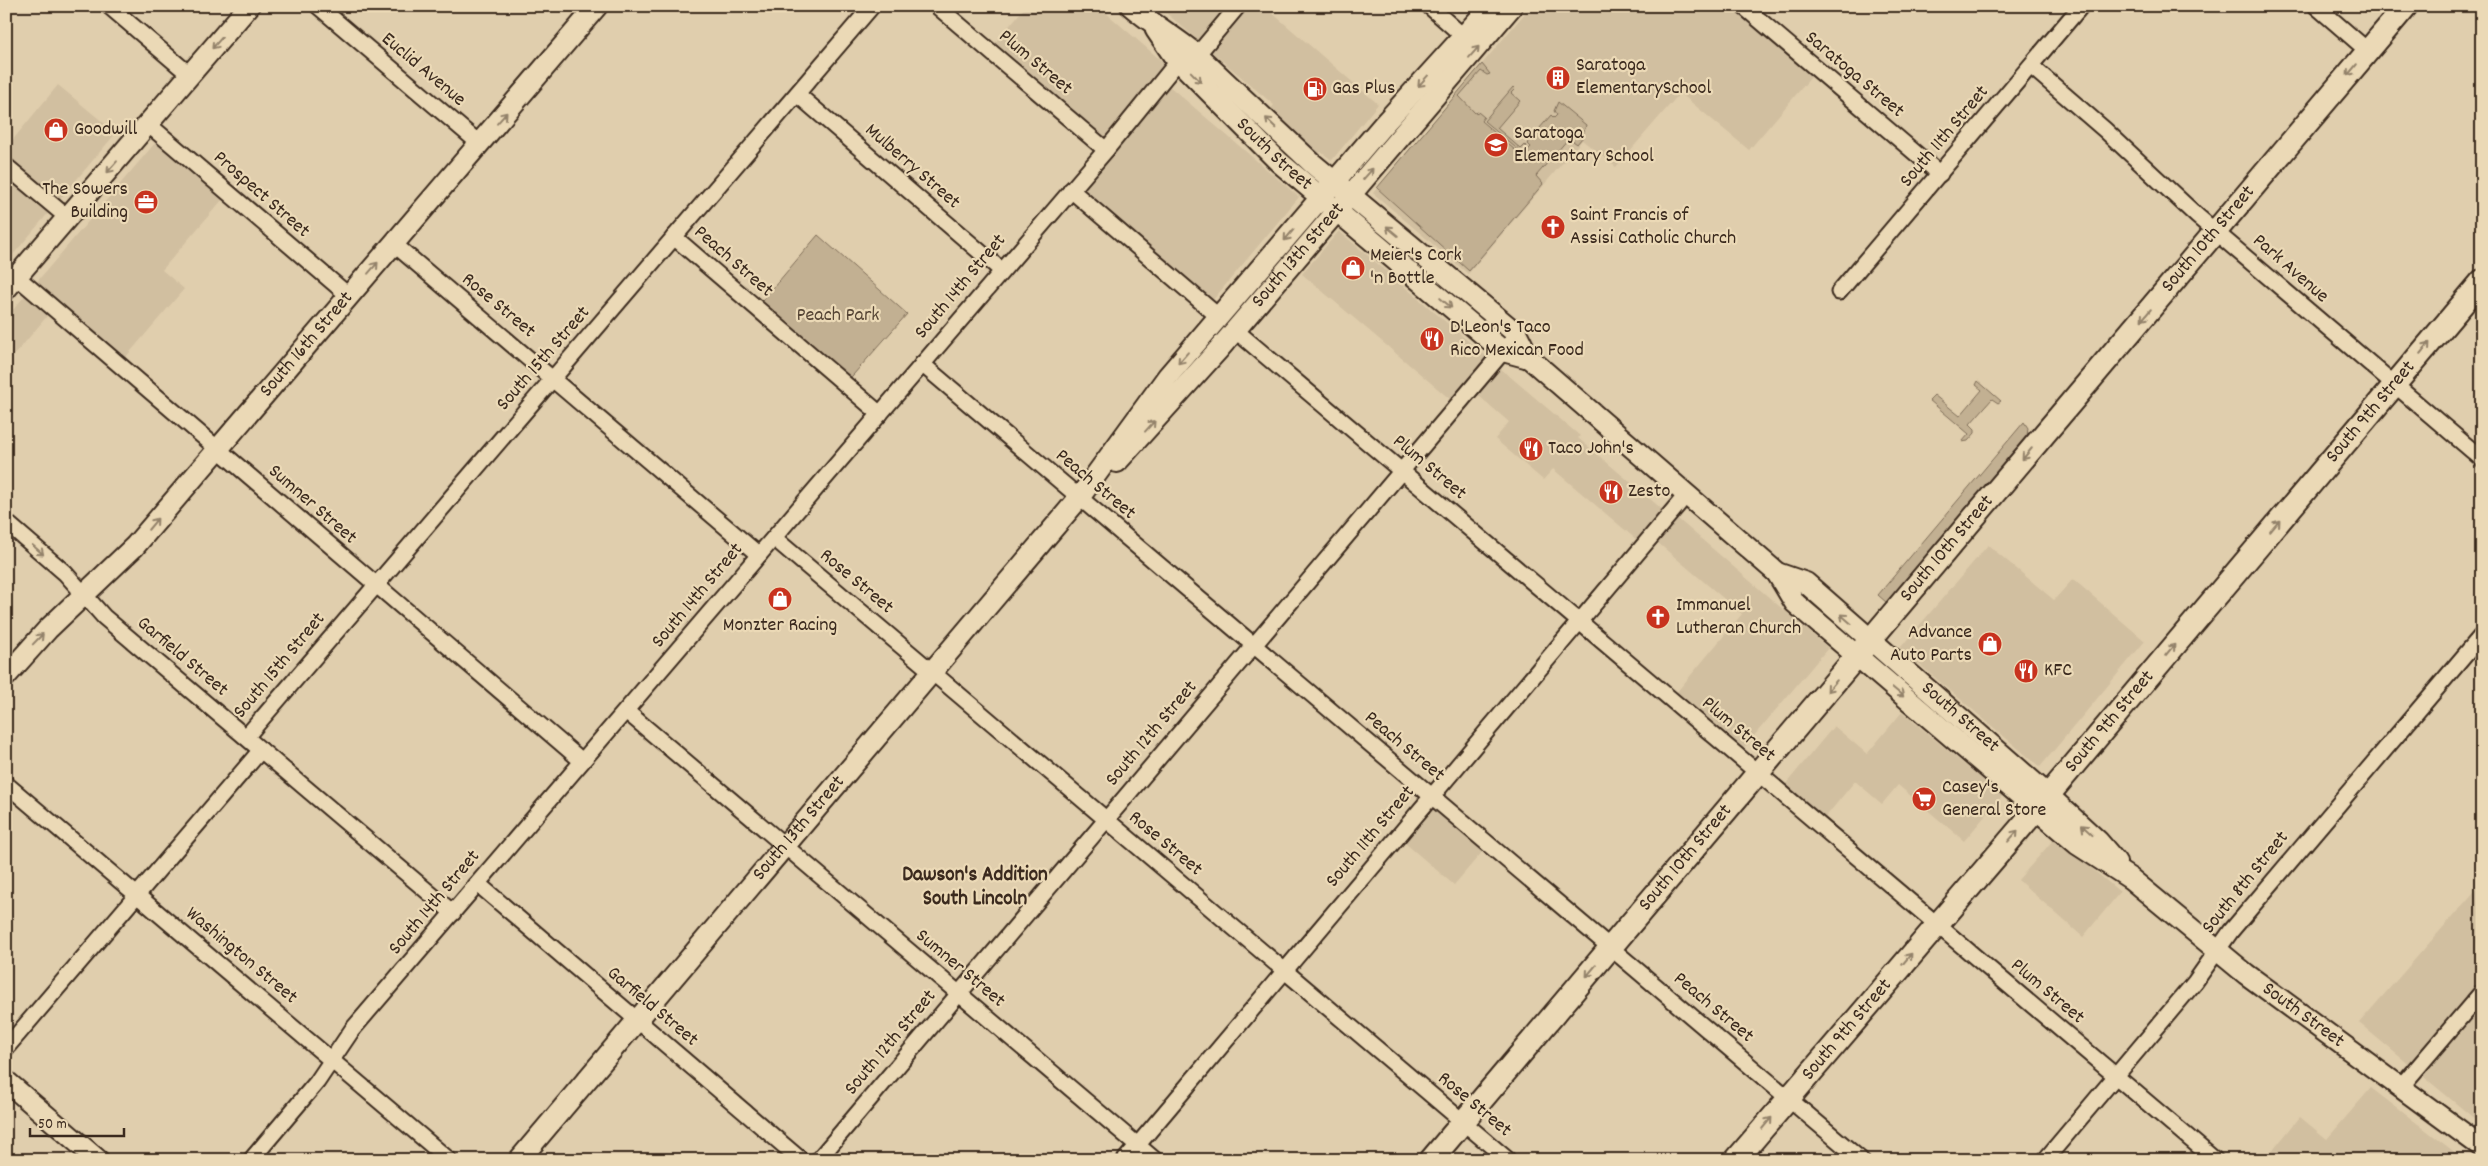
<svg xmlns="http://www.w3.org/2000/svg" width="2488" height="1166" font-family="Dekko,sans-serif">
<rect width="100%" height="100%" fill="#e0cead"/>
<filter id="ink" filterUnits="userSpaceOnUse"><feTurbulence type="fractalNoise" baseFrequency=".02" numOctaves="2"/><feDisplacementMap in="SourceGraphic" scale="10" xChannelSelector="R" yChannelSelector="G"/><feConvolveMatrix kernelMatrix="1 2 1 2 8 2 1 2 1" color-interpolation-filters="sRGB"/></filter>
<g filter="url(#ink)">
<g fill="#d1bfa0">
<path d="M1026,6H1098L1171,69L1162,80L1299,197L1207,307L1071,190L1106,150L989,50Z"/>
<path d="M1158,6H1264L1378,104L1332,160L1321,152L1318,154L1271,109L1274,105Z"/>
<path d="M1531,6H1743L1817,70L1749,150L1680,93L1616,167L1582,140L1468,274L1373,193Z"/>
<path d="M58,85L116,133L6,263V148Z"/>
<path d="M161,136L228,193L162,270L184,289L119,365L53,309L6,365V318Z"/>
<path d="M1339,231L1580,436L1578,438L1669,515L1671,513L1828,648L1737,756L1671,699L1742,614L1651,537L1644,546L1553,469L1543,480L1495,439L1509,422L1471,389L1457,405L1302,274Z"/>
<path d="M1988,545L2054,600L2073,579L2145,641L2040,767L1900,648Z"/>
<path d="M1902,712L2002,796L1964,841L1898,785L1882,804L1855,781L1819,825L1780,791L1834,726L1867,754Z"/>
<path d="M1432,796L1489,844L1454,885L1398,837Z"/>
<path d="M2055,838L2120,892L2083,937L2018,880Z"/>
<path d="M2482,883V1125L2359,1023Z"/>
<path d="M2371,1088L2465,1160H2265L2300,1117L2327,1139Z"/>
</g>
<g fill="#c2b092" stroke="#7e6d58">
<path d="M1482,64L1490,74L1487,75L1481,71L1459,96L1475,113L1478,112L1484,117L1481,121L1522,156L1531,147L1527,143L1551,115L1554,118L1557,115L1554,111L1558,102L1586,125L1582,138L1577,144L1569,138L1536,176L1543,184L1469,271L1377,188Z"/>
<path d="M1513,87L1515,89L1511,93L1520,101L1497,128L1521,149L1525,145L1527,147L1522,153L1484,121Z"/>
<path d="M818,235L907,314L845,384L756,308Z"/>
<path d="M1978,381L2001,401L1998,403L1992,399L1970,424L1975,429V433L1968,441L1962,442L1969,434L1929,400L1934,395L1960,416L1982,390L1976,385Z"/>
<path d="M2024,422L2028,428L2027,436L1887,603L1878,595Z"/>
</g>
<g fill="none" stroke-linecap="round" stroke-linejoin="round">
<defs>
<g id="minor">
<path d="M109,6L190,75"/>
<path d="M318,6L480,144"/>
<path d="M937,6L1106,150"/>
<path d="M1429,6L1463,36"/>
<path d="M1743,6L1940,174"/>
<path d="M2316,6L2368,51"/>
<path d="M1197,55L1238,6"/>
<path d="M2031,66L2105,130L2197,216L2482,459"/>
<path d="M797,94L1001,270"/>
<path d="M148,124L349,296"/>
<path d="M6,166L68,218"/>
<path d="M1071,190L1219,317"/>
<path d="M674,237L880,414"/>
<path d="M394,244L759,555"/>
<path d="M17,277L582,761"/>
<path d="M1839,292L2081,6"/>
<path d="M1235,330L2215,1160"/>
<path d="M922,364L1861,1160"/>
<path d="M6,522L65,573L104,617L453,913"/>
<path d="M774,538L1508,1160"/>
<path d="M626,711L1155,1160"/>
<path d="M246,737L872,6"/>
<path d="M6,784L449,1160"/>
<path d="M478,884L801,1160"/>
<path d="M6,1048L261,750"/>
<path d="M2401,1087L2482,992"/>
<path d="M251,1160L317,1082L352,1030L1106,150L1179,60"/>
<path d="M818,1160L1510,343"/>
<path d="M1125,1160L1687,494"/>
<path d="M2045,1160L2195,982L2231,931L2482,635"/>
</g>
<g id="secondary">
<path id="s1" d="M1131,6C1152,24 1175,37 1197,55L1313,164L1517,334L1529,358L1777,573L1795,603L2077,844L2131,879L2246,974L2482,1147"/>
<path id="s2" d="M1156,30L1173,55L1279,162L1503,351L1529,358"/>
<path d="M6,289L249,6"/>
<path id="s3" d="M1117,462L1219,349L1512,6"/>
<path id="s4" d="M1777,573L1806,583L2048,795L2098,841L2116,862"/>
<path id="s5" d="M6,676L48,629L135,546L597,6"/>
<path d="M6,1081L98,1160"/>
<path id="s6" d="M519,1160L1079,498L1168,376L1383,125L1491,6"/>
</g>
<g id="primary">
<path id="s7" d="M1431,1160L2406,6"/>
<path id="s8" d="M1736,1160L2035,811L2482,281"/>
</g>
</defs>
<use href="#minor" stroke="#3b2a1e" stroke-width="19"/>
<use href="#secondary" stroke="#3b2a1e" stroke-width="24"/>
<use href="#primary" stroke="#3b2a1e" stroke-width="26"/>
<use href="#minor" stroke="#ebd9b6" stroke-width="15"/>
<use href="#secondary" stroke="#ebd9b6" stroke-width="20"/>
<use href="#primary" stroke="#ebd9b6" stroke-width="22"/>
</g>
<defs><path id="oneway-shaft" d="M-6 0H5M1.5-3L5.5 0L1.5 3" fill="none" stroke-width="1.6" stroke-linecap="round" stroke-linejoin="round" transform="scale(1.25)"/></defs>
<g stroke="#93826a">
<use href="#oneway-shaft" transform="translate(217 43) rotate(131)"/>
<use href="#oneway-shaft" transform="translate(1474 52) rotate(-49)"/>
<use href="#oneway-shaft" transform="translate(2352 70) rotate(130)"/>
<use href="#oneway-shaft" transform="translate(1196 77) rotate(46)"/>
<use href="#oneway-shaft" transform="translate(1423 81) rotate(132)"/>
<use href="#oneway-shaft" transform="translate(502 118) rotate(-49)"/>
<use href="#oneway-shaft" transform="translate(1271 123) rotate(-136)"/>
<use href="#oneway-shaft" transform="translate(112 167) rotate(131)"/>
<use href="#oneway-shaft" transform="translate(1368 174) rotate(-49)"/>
<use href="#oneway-shaft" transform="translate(1392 231) rotate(-140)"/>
<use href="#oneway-shaft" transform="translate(1289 235) rotate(130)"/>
<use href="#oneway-shaft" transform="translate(373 268) rotate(-49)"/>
<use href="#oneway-shaft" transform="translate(1446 303) rotate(40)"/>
<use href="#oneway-shaft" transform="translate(2146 315) rotate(130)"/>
<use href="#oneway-shaft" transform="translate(2425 348) rotate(-50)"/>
<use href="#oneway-shaft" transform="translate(1183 358) rotate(131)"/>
<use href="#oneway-shaft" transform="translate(1150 426) rotate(-48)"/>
<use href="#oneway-shaft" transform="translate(2027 454) rotate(130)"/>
<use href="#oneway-shaft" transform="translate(153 524) rotate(-50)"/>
<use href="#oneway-shaft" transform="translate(2275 526) rotate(-50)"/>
<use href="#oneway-shaft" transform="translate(38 550) rotate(41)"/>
<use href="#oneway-shaft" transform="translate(1846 619) rotate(-139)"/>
<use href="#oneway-shaft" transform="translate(38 639) rotate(-46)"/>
<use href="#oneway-shaft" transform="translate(2170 650) rotate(-50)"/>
<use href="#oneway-shaft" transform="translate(1832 686) rotate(130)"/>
<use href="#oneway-shaft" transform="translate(1898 692) rotate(40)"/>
<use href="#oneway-shaft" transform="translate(2087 830) rotate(-137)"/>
<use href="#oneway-shaft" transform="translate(2013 836) rotate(-49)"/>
<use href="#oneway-shaft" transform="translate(1907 959) rotate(-50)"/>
<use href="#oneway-shaft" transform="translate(1591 971) rotate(130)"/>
<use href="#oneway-shaft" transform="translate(1767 1123) rotate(-50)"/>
</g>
</g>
<defs>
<symbol id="building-disc" viewBox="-11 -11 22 22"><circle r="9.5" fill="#c8321e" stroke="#ebd9b6"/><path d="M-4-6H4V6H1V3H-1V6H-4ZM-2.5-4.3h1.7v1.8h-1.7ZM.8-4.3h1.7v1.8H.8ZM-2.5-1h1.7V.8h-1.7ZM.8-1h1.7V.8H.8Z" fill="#fff"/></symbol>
<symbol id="fuel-disc" viewBox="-11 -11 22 22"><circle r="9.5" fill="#c8321e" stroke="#ebd9b6"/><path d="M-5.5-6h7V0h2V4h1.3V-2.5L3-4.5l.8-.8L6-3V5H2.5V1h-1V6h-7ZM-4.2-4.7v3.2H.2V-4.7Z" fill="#fff"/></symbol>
<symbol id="shop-disc" viewBox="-11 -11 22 22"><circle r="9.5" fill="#c8321e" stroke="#ebd9b6"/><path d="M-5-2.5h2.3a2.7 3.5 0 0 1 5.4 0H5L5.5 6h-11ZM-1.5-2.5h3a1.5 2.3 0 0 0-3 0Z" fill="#fff"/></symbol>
<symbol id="school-disc" viewBox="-11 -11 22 22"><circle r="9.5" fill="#c8321e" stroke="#ebd9b6"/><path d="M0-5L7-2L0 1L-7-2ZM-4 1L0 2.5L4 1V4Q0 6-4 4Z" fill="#fff"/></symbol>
<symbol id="office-disc" viewBox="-11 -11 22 22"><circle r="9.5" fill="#c8321e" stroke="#ebd9b6"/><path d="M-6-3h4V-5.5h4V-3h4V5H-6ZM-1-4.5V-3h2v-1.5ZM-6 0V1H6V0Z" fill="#fff"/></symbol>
<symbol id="church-disc" viewBox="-11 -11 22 22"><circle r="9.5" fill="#c8321e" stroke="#ebd9b6"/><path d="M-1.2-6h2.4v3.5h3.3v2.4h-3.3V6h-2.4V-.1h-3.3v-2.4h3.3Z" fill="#fff"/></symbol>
<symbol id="restaurant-disc" viewBox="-11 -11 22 22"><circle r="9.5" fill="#c8321e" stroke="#ebd9b6"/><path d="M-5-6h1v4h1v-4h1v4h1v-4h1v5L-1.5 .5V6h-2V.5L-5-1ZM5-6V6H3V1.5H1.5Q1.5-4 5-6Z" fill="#fff"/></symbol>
<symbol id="supermarket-disc" viewBox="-11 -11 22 22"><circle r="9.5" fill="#c8321e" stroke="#ebd9b6"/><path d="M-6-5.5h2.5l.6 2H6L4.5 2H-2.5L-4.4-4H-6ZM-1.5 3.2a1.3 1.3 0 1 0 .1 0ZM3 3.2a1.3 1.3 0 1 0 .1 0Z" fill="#fff"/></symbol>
</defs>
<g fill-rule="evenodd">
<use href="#building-disc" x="1544" y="64" width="28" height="28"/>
<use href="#fuel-disc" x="1301" y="75" width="28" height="28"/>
<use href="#shop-disc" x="42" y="116" width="28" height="28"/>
<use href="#school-disc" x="1482" y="131" width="28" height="28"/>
<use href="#office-disc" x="132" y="188" width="28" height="28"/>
<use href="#church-disc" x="1539" y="213" width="28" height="28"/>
<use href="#shop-disc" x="1339" y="254" width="28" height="28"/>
<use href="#restaurant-disc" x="1418" y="325" width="28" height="28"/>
<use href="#restaurant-disc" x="1517" y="435" width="28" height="28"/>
<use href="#restaurant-disc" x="1597" y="478" width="28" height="28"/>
<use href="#shop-disc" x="766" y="585" width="28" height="28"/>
<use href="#church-disc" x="1644" y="603" width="28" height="28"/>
<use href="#shop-disc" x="1976" y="630" width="28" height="28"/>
<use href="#restaurant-disc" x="2012" y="657" width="28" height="28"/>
<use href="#supermarket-disc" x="1910" y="785" width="28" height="28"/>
</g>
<g text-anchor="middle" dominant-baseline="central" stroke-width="4.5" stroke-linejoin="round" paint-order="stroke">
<g font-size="20" fill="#3b2a1e" stroke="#ebd9b6">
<text transform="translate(1035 63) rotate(40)">Plum Street</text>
<text transform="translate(423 70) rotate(40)">Euclid Avenue</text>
<text transform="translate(1854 75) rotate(40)">Saratoga Street</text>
<text transform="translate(1945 137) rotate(-50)">South 11th Street</text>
<text stroke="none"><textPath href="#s2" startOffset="172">South Street</textPath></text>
<text transform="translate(912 167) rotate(41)">Mulberry Street</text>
<text transform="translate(261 195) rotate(41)">Prospect Street</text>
<text stroke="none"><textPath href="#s7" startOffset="1205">South 10th Street</textPath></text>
<text stroke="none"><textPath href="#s3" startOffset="275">South 13th Street</textPath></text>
<text transform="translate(733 262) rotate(41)">Peach Street</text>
<text transform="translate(2290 269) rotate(41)">Park Avenue</text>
<text transform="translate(961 287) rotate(-50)">South 14th Street</text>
<text transform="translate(498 306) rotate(40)">Rose Street</text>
<text stroke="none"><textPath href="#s5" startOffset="448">South 16th Street</textPath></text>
<text transform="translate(544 359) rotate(-49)">South 15th Street</text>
<text stroke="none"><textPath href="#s8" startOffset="981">South 9th Street</textPath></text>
<text transform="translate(1429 468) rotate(40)">Plum Street</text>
<text transform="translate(1095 485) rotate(40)">Peach Street</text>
<text transform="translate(312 505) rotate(41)">Sumner Street</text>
<text stroke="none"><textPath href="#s7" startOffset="800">South 10th Street</textPath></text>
<text transform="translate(856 582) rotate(40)">Rose Street</text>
<text transform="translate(698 596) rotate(-50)">South 14th Street</text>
<text transform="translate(182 657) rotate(40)">Garfield Street</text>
<text transform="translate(280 666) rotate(-50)">South 15th Street</text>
<text stroke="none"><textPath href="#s4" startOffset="235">South Street</textPath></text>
<text stroke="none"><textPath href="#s8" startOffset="576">South 9th Street</textPath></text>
<text transform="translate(1738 730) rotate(40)">Plum Street</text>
<text transform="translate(1152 734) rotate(-50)">South 12th Street</text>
<text transform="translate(1404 747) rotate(40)">Peach Street</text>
<text stroke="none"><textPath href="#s6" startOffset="434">South 13th Street</textPath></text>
<text transform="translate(1371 837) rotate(-50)">South 11th Street</text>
<text transform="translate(1165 844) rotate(40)">Rose Street</text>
<text stroke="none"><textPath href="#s7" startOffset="395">South 10th Street</textPath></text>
<text transform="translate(2246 883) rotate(-51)">South 8th Street</text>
<text transform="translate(435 903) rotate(-50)">South 14th Street</text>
<text transform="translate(241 956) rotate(40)">Washington Street</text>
<text transform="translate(960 969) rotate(40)">Sumner Street</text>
<text transform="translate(2047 992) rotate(40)">Plum Street</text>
<text transform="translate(652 1007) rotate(40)">Garfield Street</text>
<text transform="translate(1713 1008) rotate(40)">Peach Street</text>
<text stroke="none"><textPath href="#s1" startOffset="1552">South Street</textPath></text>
<text stroke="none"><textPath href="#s8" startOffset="171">South 9th Street</textPath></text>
<text transform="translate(891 1043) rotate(-50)">South 12th Street</text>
<text transform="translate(1474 1105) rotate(40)">Rose Street</text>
</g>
<g font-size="20" fill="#3b2a1e" stroke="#ebd9b6" text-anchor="start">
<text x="1576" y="66">Saratoga<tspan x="1576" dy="23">ElementarySchool</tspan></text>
<text x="1332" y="89">Gas Plus</text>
<text x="74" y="130">Goodwill</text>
<text x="1514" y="134">Saratoga<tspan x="1514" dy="23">Elementary School</tspan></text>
<text x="128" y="190" text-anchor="end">The Sowers<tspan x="128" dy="23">Building</tspan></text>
<text x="1570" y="216">Saint Francis of<tspan x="1570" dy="23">Assisi Catholic Church</tspan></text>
<text x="1370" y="256">Meier's Cork<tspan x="1370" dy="23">'n Bottle</tspan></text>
<text x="1450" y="328">D'Leon's Taco<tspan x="1450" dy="23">Rico Mexican Food</tspan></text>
<text x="1548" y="449">Taco John's</text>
<text x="1628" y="492">Zesto</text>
<text x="1676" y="606">Immanuel<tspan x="1676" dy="23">Lutheran Church</tspan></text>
<text x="780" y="626" text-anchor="middle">Monzter Racing</text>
<text x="1972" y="633" text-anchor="end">Advance<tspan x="1972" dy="23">Auto Parts</tspan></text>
<text x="2044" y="671">KFC</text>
<text x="1942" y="788">Casey's<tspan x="1942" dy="23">General Store</tspan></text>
</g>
<g font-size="20" fill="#564535" stroke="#ebd9b6">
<text x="838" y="316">Peach Park</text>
</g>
<g font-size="21" font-weight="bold" fill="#3b2a1e" stroke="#ebd9b6">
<text x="975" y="876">Dawson's Addition<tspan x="975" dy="24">South Lincoln</tspan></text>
</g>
</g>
<rect width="2488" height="1166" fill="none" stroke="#ebd9b6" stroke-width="25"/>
<rect x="12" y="12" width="2463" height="1141" fill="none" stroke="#3b2a1e" stroke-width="2" filter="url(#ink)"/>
<path d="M30 1128v8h94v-8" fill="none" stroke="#3b2a1e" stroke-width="2.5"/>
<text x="38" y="1128" font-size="15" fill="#3b2a1e" stroke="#ebd9b6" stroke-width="4" paint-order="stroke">50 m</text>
</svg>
